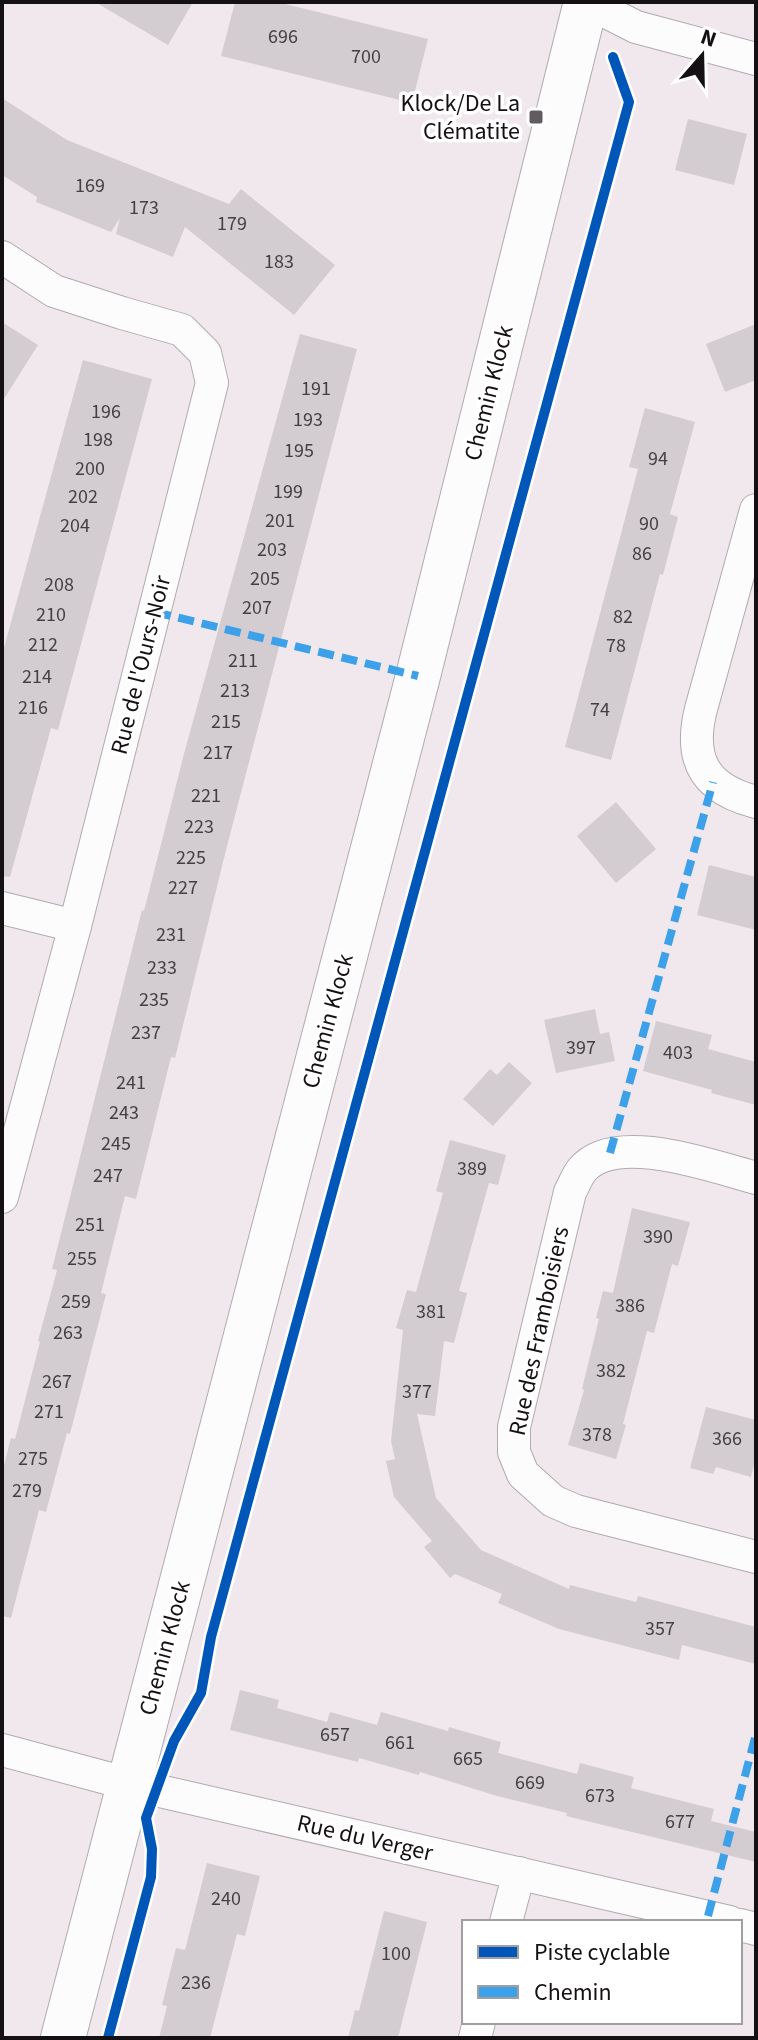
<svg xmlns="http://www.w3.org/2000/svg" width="758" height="2040" font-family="'Source Sans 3',sans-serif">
<rect width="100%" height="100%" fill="#f1e8ee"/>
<g fill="#d3ccd0">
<path d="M95,2H193L168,45Z"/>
<path d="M235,2H277L428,39L412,103L221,56Z"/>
<path d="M2,98L67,140L229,204L241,189L335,265L294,315L185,227L173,257L116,234L120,218L111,232L36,202L37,197L2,175Z"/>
<path d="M688,119L747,134L734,185L675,170Z"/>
<path d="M2,322L38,345L2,402Z"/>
<path d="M756,324V380L725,392L706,344Z"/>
<path d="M300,334L357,349L226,850L175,1058L171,1057L136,1199L125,1196L101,1293L106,1294L70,1434L67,1433L46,1512L39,1510L11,1618L2,1616V1473L11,1438L15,1439L40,1342L38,1341L57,1270L52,1269L142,910L144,911L185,750Z"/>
<path d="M83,360L152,379L58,730L51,728L10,877L2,876V655Z"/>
<path d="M645,408L695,422L670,514L678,517L663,575L660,574L611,760L565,747L638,469L629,467Z"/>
<path d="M616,802L656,849L616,883L577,836Z"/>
<path d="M709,865L756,877V930L697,915Z"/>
<path d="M595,1009L600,1034L609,1032L615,1061L556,1073L544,1020Z"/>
<path d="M656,1021L712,1035L708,1049L756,1062V1105L711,1093L712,1090L643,1071Z"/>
<path d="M509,1062L532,1083L493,1126L463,1099L490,1069L497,1075Z"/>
<path d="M450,1140L506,1155L498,1185L489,1183L459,1291L467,1293L454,1343L444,1341L435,1416L417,1414L436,1498L481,1550L569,1589L570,1585L636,1602L638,1596L756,1627V1664L682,1645L679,1660L559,1629L498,1603L502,1594L455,1574L450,1578L424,1547L432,1541L394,1497L386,1461L395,1459L391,1441L403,1330L396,1328L407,1290L416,1292L443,1193L436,1191Z"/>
<path d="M632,1208L690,1222L678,1266L672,1264L654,1333L647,1331L623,1424L626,1425L616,1459L568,1445L584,1390L582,1389L599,1319L596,1318L603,1291L613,1293Z"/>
<path d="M706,1407L756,1420V1457L751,1477L716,1467L713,1474L690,1468Z"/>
<path d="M240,1690L279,1700L277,1708L327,1722L330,1712L377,1725L381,1712L448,1731L449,1727L501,1742L498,1753L577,1774L580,1763L634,1777L631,1788L714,1809L711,1821L756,1832V1862L566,1816L567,1813L497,1796L420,1772L419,1775L359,1758L358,1762L230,1730Z"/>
<path d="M207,1863L260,1876L245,1936L237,1934L210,2038H159L167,2006L162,2005L176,1948L185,1950Z"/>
<path d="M384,1911L427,1922L398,2038H348L355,2010L359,2011Z"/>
</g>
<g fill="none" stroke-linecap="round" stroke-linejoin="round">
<defs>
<g id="street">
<path d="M587,2L636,27L756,59"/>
<path d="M2,257L54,291L122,313L182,330L205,353L212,383L75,926L2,1197"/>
<path d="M756,510L701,709C688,760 705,789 756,802"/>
<path d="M2,908L75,926"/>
<path d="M756,1178C714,1167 615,1130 582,1170C577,1176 574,1185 570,1192L514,1427V1452L523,1474L553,1501L576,1511L603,1518L756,1557"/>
<path d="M2,1750L129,1784L730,1922"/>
<path d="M506,1922L519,1873"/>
<path d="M740,1925L756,1929"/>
<path d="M475,2038L479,2022"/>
</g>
<path id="secondary" d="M63,2038L418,676L586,2"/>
</defs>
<use href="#street" stroke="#b1aaae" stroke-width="34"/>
<use href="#secondary" stroke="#b1aaae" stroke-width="46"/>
<use href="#street" stroke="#fdfcfc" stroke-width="32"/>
<use href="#secondary" stroke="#fdfcfc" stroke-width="44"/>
<g stroke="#3da1ea" stroke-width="8" stroke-dasharray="16 8" stroke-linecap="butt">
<path d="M155,612L418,676"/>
<path d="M610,1153L713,782"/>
<path d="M708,1916L756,1734"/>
</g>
<defs>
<path id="cycleway" d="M108,2038L151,1877L152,1849L146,1818L174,1741L201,1693L211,1637L629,102L613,57"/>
</defs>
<use href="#cycleway" stroke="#fff" stroke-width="15"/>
<use href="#cycleway" stroke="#0057b8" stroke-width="10"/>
</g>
<rect fill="#625c60" stroke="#fff" stroke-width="3" x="528" y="109" width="16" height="16" rx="4"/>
<g text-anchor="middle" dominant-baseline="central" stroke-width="7" stroke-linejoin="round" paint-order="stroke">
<g font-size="20" fill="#443f43">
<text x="283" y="37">696</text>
<text x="366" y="57">700</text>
<text x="90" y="186">169</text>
<text x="144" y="208">173</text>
<text x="232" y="224">179</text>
<text x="279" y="262">183</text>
<text x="316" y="389">191</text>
<text x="106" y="412">196</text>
<text x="308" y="420">193</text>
<text x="98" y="440">198</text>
<text x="299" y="451">195</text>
<text x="658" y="459">94</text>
<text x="90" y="469">200</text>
<text x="288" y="492">199</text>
<text x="83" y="497">202</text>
<text x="280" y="521">201</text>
<text x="649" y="524">90</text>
<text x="75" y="526">204</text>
<text x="272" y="550">203</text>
<text x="642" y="554">86</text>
<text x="265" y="579">205</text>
<text x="59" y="585">208</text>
<text x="257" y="608">207</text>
<text x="51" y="615">210</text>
<text x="623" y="617">82</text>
<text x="43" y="645">212</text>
<text x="616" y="646">78</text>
<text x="243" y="661">211</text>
<text x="37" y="677">214</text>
<text x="235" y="691">213</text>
<text x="33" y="708">216</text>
<text x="600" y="710">74</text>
<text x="226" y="722">215</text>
<text x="218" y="753">217</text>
<text x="206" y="796">221</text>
<text x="199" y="827">223</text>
<text x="191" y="858">225</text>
<text x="183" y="888">227</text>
<text x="171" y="935">231</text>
<text x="162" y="968">233</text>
<text x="154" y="1000">235</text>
<text x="146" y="1033">237</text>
<text x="581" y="1048">397</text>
<text x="678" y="1053">403</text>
<text x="131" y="1083">241</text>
<text x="124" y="1113">243</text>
<text x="116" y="1144">245</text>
<text x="472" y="1169">389</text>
<text x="108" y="1176">247</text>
<text x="90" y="1225">251</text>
<text x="658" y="1237">390</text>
<text x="82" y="1259">255</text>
<text x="76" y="1302">259</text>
<text x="630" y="1306">386</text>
<text x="431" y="1312">381</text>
<text x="68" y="1333">263</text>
<text x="611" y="1371">382</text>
<text x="57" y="1382">267</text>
<text x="417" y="1392">377</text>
<text x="49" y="1412">271</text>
<text x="597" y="1435">378</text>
<text x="727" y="1439">366</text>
<text x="33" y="1459">275</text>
<text x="27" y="1491">279</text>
<text x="660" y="1629">357</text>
<text x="335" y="1735">657</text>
<text x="400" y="1743">661</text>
<text x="468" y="1759">665</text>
<text x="530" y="1783">669</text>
<text x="600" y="1796">673</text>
<text x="680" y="1822">677</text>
<text x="226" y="1899">240</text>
<text x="396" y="1954">100</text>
<text x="196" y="1983">236</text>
</g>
<g font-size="24" fill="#151014" stroke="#fff" text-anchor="end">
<text x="520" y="103">Klock/De La<tspan x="520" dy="28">Clématite</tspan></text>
</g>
<g font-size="24" fill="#151014" stroke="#fff">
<text transform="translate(489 393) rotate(-76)">Chemin Klock</text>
<text transform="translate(141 665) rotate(-76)">Rue de l'Ours-Noir</text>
<text transform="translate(328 1021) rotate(-75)">Chemin Klock</text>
<text transform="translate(539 1331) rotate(-78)">Rue des Framboisiers</text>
<text transform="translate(165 1648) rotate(-75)">Chemin Klock</text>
<text transform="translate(365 1838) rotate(13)">Rue du Verger</text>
</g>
</g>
<rect width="758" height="2040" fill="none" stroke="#151014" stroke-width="8"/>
<rect x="462" y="1920" width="280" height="104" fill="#ffffff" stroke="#a19fa1" stroke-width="2"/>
<rect x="478" y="1946" width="40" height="12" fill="#0057b8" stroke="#a19fa1" stroke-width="2"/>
<text x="534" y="1960" font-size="24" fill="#151014">Piste cyclable</text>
<rect x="478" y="1986" width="40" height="12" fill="#3da1ea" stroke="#a19fa1" stroke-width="2"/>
<text x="534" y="2000" font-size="24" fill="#151014">Chemin</text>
<g transform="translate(702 56) rotate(20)" stroke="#ffffff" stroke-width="6" paint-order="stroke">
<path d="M0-6L14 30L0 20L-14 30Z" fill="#151014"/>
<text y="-12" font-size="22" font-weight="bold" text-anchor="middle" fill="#151014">N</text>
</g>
</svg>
